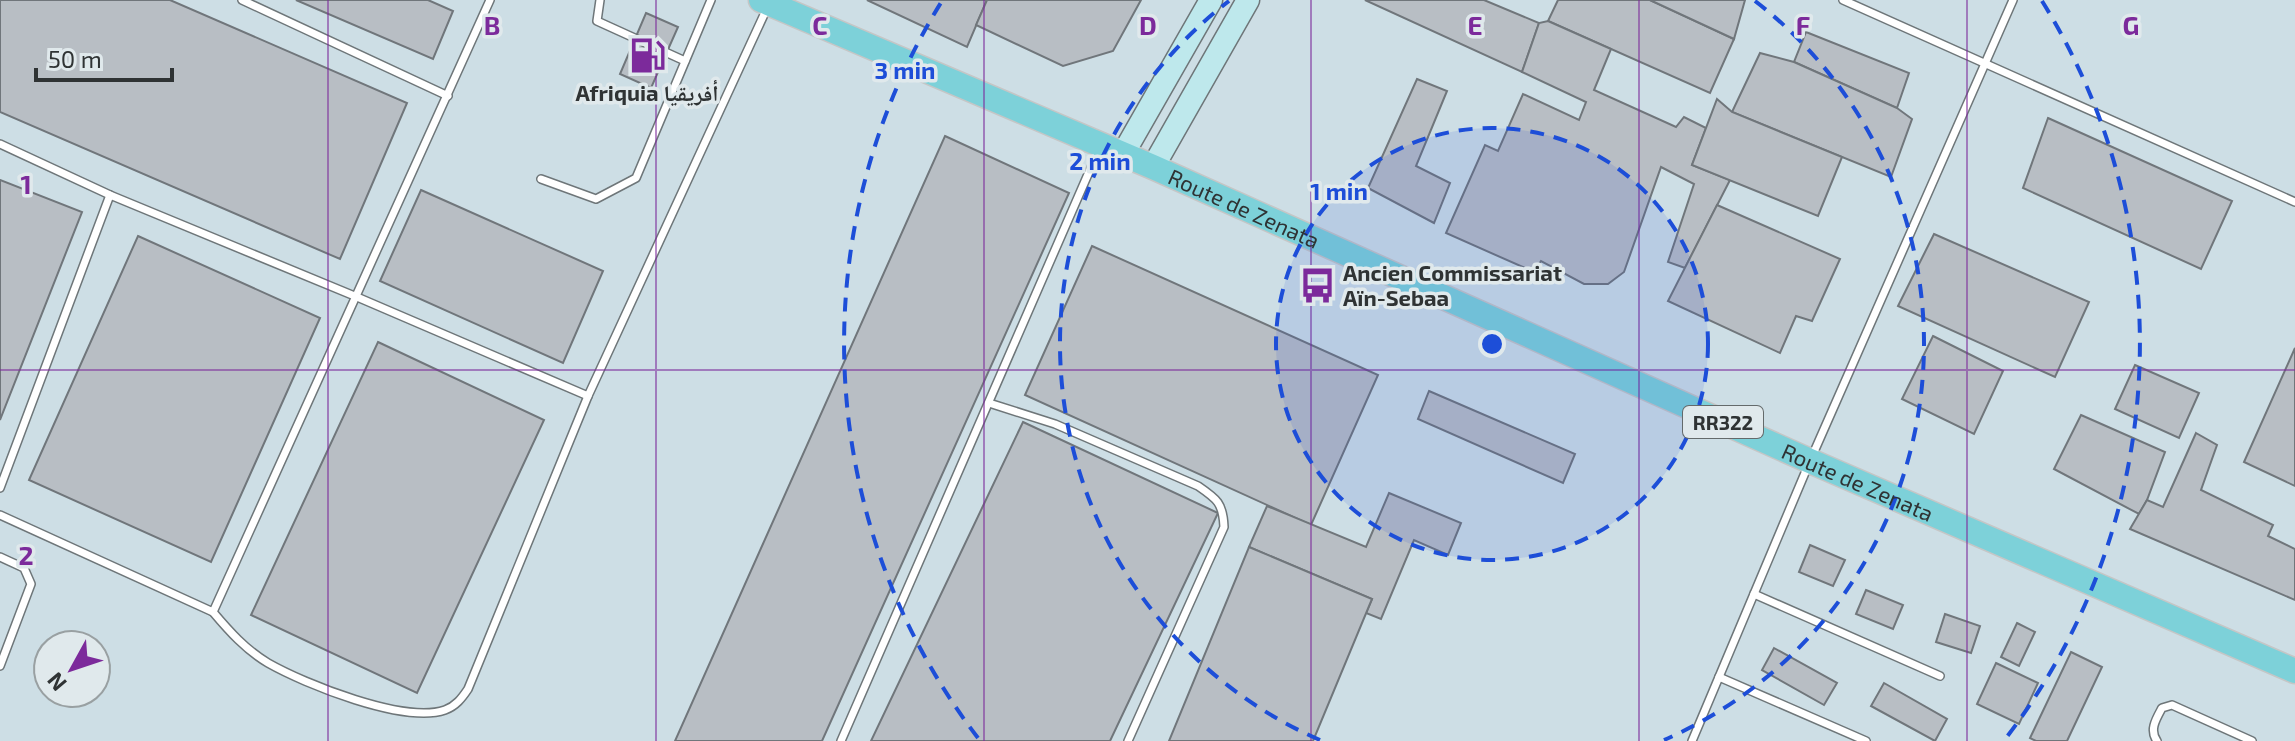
<svg xmlns="http://www.w3.org/2000/svg" width="2295" height="741" font-family="'Exo 2','Noto Naskh Arabic',sans-serif">
<rect width="100%" height="100%" fill="#e0e9ec"/>
<path fill="#cddee5" fill-rule="evenodd" d="M0,0H2295V741H0ZM48,645H96V693H48Z"/>
<g fill="#b8bec4" stroke="#70767b" stroke-width="2">
<path d="M0,0H170L407,103L340,259L0,112Z"/>
<path d="M296,0H428L453,11L433,59Z"/>
<path d="M867,0H987L967,47Z"/>
<path d="M987,0H1141L1113,51L1063,66L976,25Z"/>
<path d="M1365,0H1484L1539,23L1522,72Z"/>
<path d="M1558,0H1650L1734,39L1710,93L1548,21Z"/>
<path d="M1650,0H1745L1734,39Z"/>
<path d="M646,13L678,27L651,88L620,74Z"/>
<path d="M1548,21L1611,49L1594,90L1676,127L1684,117L1706,128L1692,165L1730,180L1685,268L1668,262L1694,184L1661,167L1624,272L1608,284H1584L1541,261L1534,272L1446,233L1485,145L1498,151L1523,94L1579,120L1586,102L1522,72L1539,23Z"/>
<path d="M1806,32L1909,73L1897,108L1794,62Z"/>
<path d="M1760,53L1794,62L1897,108L1912,119L1891,177L1732,112Z"/>
<path d="M1417,79L1447,91L1416,166L1450,183L1434,223L1368,188Z"/>
<path d="M1717,99L1732,112L1842,157L1818,216L1692,165Z"/>
<path d="M2048,118L2232,201L2201,269L2023,188Z"/>
<path d="M945,136L1069,193L822,741H675Z"/>
<path d="M0,180L82,212L0,420Z"/>
<path d="M421,190L603,271L563,363L380,281Z"/>
<path d="M1717,205L1840,259L1812,321L1796,316L1780,353L1668,301Z"/>
<path d="M1934,234L2089,302L2055,377L1898,306Z"/>
<path d="M138,236L320,318L211,562L29,480Z"/>
<path d="M1092,246L1378,375L1311,525L1025,395Z"/>
<path d="M1933,336L2003,371L1974,434L1902,399Z"/>
<path d="M378,342L544,420L417,693L251,615Z"/>
<path d="M2295,348V486L2244,462Z"/>
<path d="M2135,365L2199,393L2179,438L2115,409Z"/>
<path d="M1429,391L1575,454L1563,483L1418,419Z"/>
<path d="M2081,415L2165,452L2147,500L2139,514L2054,469Z"/>
<path d="M1023,422L1218,513L1110,741H871Z"/>
<path d="M2196,433L2217,445L2201,490L2273,525L2268,536L2295,549V600L2130,529L2147,500L2163,507Z"/>
<path d="M1389,493L1461,523L1448,555L1414,540L1381,619L1366,613L1372,599L1249,547L1267,506L1366,547Z"/>
<path d="M1810,545L1845,560L1833,586L1799,572Z"/>
<path d="M1249,547L1372,599L1313,741H1169Z"/>
<path d="M1866,590L1903,605L1893,629L1856,614Z"/>
<path d="M1945,614L1980,626L1971,653L1936,642Z"/>
<path d="M2017,623L2035,632L2019,666L2001,657Z"/>
<path d="M1774,648L1837,683L1824,705L1762,670Z"/>
<path d="M2071,652L2102,667L2067,741H2036L2030,738Z"/>
<path d="M1996,663L2038,683L2019,724L1977,704Z"/>
<path d="M1884,683L1947,719L1935,741L1871,706Z"/>
</g>
<g fill="none" stroke-linecap="round" stroke-linejoin="round">
<defs>
<g id="lane">
<path d="M242,0L448,96"/>
<path d="M600,0L597,21L685,61"/>
<path d="M1843,0L2295,202"/>
<path d="M0,144L110,195L357,297L588,396"/>
<path d="M541,179L596,199L636,178L711,0"/>
<path d="M989,403L1055,424L1198,486C1217,499 1223,503 1224,527L1128,741"/>
<path d="M0,488L110,195"/>
<path d="M0,515L213,612C229,631 246,650 268,663C305,684 404,724 445,710C456,706 462,698 468,689L588,396L768,6"/>
<path d="M0,557L24,568L31,584L0,666"/>
<path d="M1754,594L1940,676"/>
<path d="M213,612L490,0"/>
<path d="M1719,677L1866,741"/>
<path d="M841,741L1099,149"/>
<path d="M1692,741L1810,461L2013,0"/>
<path d="M2157,741C2149,730 2156,719 2162,708L2172,705L2252,741"/>
</g>
<g id="secondary">
<path d="M1123,154L1211,0"/>
<path d="M1153,167L1248,0"/>
</g>
<g id="primary">
<path id="s1" d="M761,0L1153,167L1810,461L2295,671"/>
</g>
</defs>
<use href="#lane" stroke="#6e7679" stroke-width="10"/>
<use href="#secondary" stroke="#6e7679" stroke-width="25"/>
<use href="#primary" stroke="#c5c6c6" stroke-width="27"/>
<use href="#lane" stroke="#fff" stroke-width="7"/>
<use href="#secondary" stroke="#bee8ec" stroke-width="22"/>
<use href="#primary" stroke="#7dd1d9" stroke-width="24"/>
</g>
<path fill="none" stroke="#7c2a9b" stroke-width="2" stroke-opacity="0.55" d="M328,0V741M656,0V741M984,0V741M1311,0V741M1639,0V741M1967,0V741M0,370H2295"/>
<circle cx="1492" cy="344" r="216" fill="#1d4ed8" fill-opacity=".12"/>
<g fill="none" stroke="#1d4ed8" stroke-width="4" stroke-dasharray="14 10">
<circle cx="1492" cy="344" r="216"/>
<path d="M1320 740A432 432 0 0 1 1229 1M1755 1A432 432 0 0 1 1664 740"/>
<path d="M978 738A648 648 0 0 1 942 1M2042 1A648 648 0 0 1 2006 738"/>
</g>
<defs>
<symbol id="fuel-bare" viewBox="-9 -9 18 18"><path d="M-5.5-6h7V0h2V4h1.3V-2.5L3-4.5l.8-.8L6-3V5H2.5V1h-1V6h-7ZM-4.2-4.7v3.2H.2V-4.7Z" fill="#7c2a9b" stroke="#e0e9ec" stroke-width="2.5" paint-order="stroke"/></symbol>
<symbol id="bus-bare" viewBox="-9 -9 18 18"><path d="M-5-6H5V4H4V6H2V4H-2V6H-4V4H-5ZM-3.5-4V0h7V-4ZM-3.5 1.2v1.5H-2V1.2ZM2 1.2v1.5H3.5V1.2Z" fill="#7c2a9b" stroke="#e0e9ec" stroke-width="2.5" paint-order="stroke"/></symbol>
</defs>
<g fill-rule="evenodd">
<use href="#fuel-bare" x="622" y="30" width="51" height="51"/>
<use href="#bus-bare" x="1292" y="260" width="51" height="51"/>
</g>
<g text-anchor="middle" dominant-baseline="central" stroke-width="7" stroke-linejoin="round" paint-order="stroke">
<rect fill="#e0e9ec" stroke="#646a6b" stroke-width="2" x="1683" y="406" width="80" height="32" rx="6"/>
<g font-size="20" font-weight="bold" fill="#2f3334">
<text x="1723" y="422">RR322</text>
</g>
<g font-size="22" font-weight="bold" fill="#2f3334" stroke="#e0e9ec">
<text x="647" y="92">Afriquia أفريقيا</text>
<text x="1343" y="272" text-anchor="start">Ancien Commissariat<tspan x="1343" dy="25">Aïn-Sebaa</tspan></text>
</g>
<g font-size="22" fill="#2f3334" stroke="#e0e9ec">
<text stroke="none"><textPath href="#s1" startOffset="526">Route de Zenata</textPath></text>
<text stroke="none"><textPath href="#s1" startOffset="1198">Route de Zenata</textPath></text>
</g>
</g>
<g font-size="26" text-anchor="middle" font-weight="bold" fill="#7c2a9b" stroke="#e0e9ec" stroke-width="7" stroke-linejoin="round" paint-order="stroke">
<text x="492" y="35">B</text>
<text x="820" y="35">C</text>
<text x="1148" y="35">D</text>
<text x="1475" y="35">E</text>
<text x="1803" y="35">F</text>
<text x="2131" y="35">G</text>
<text x="26" y="194">1</text>
<text x="26" y="565">2</text>
</g>
<circle cx="1492" cy="344" r="12" fill="#1d4ed8" stroke="#e0e9ec" stroke-width="4"/>
<g font-size="24" text-anchor="middle" font-weight="bold" fill="#1d4ed8" stroke="#e0e9ec" stroke-width="7" stroke-linejoin="round" paint-order="stroke">
<text x="905" y="79">3 min</text>
<text x="1100" y="170">2 min</text>
<text x="1339" y="200">1 min</text>
</g>
<g transform="translate(72 669) rotate(230)"><circle r="38" fill="#e0e9ec" stroke="#99a0a2" stroke-width="2"/>
<path d="M0-6L14 30L0 20L-14 30Z" fill="#7c2a9b"/>
<text y="-12" font-size="22" font-weight="bold" text-anchor="middle" fill="#2f3334">N</text>
</g>
<path d="M36 68v12h136v-12" fill="none" stroke="#2f3334" stroke-width="4"/>
<text x="48" y="68" font-size="24" fill="#2f3334" stroke="#e0e9ec" stroke-width="6" paint-order="stroke">50 m</text>
</svg>
